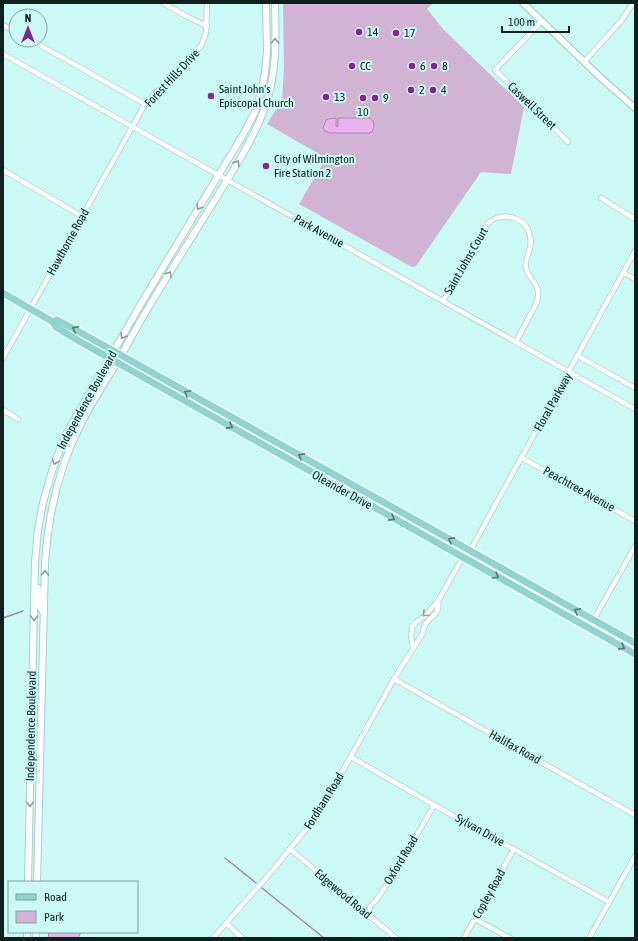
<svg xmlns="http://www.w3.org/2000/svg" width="638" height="941" font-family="'Asap Condensed',sans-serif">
<rect width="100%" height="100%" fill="#cbfaf4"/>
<path fill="#d1b4d4" d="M283,3H433L427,9L444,30L524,107L511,174L481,172L416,266L412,267L299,204L326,158L267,124L282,100L284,68Z"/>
<g fill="#e6b4ea" stroke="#a588ad">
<path d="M336,118V126L337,127L338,126V118H369C375,121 375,126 372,132L369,133H330L325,131L323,128L326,120L329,119Z"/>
<path d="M49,932H81L78,938H48Z"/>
</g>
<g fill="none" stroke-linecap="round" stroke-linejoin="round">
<g stroke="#a588ad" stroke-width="1.5">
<path d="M3,618L23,611"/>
<path d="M225,858L256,883"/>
<path d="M262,888L324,938"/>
</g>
<defs>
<g id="minor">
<path d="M163,3L188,17L207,26"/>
<path d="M542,21L495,70L540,113L568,142"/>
<path d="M3,25L16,32"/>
<path d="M31,40L145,104"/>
<path d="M3,54L635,409"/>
<path d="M585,61L621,21L633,3"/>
<path d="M3,170L83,217"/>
<path d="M601,198L635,219"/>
<path d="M623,273L635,279"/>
<path d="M443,301L488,223C496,217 505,215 514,218C527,222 533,235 530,247C529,254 524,261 526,268C530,283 542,283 537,302L516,342"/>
<path d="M578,356L635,388"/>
<path d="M3,358L145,104L201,46L206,33L207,3"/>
<path d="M3,410L18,419"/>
<path d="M522,458L635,521"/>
<path d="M589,628L635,546"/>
<path d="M413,648L411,636L412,627L416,622L425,616L438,601L463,557L470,551L635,251"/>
<path d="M394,679L635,815"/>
<path d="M351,757L434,805L609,902"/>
<path d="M290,849L396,938"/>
<path d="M365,913L377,899L395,873L434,805"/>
<path d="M475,919L510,938"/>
<path d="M226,923L242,938"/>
<path d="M213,938L273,870L315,818L337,781L394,679L423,633C424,630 424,625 426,623C432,614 440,615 438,601"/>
<path d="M464,938L514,849"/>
<path d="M589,938L635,856"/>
</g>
<path id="tertiary" d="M523,3L601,78L635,108"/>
<g id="secondary">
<path d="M38,588C39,596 37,607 44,612"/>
<path d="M28,882L35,562L38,530L43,503L52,471L64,438L142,302L244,133L255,112L261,92L265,73L267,51L266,3"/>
<path d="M37,882L45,564C48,516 58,469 80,426C92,401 108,378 122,354C131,338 140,321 150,305C169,273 190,240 210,208C229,176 251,145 264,110C277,76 276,39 275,3"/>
<path d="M27,938V932"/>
<path d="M36,938V932"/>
</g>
<g id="primary">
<path d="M3,293L53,322L56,327L79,341L635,654"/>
<path d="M53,322L57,320L76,330L635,643"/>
</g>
</defs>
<use href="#minor" stroke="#a4d2cc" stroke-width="6"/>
<use href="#tertiary" stroke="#a4d2cc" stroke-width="8"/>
<use href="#secondary" stroke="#a4d2cc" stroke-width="8"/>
<use href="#primary" stroke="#fff" stroke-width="9"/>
<use href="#minor" stroke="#fff" stroke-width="4.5"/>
<use href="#tertiary" stroke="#fff" stroke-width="5.5"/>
<use href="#secondary" stroke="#fff" stroke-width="6"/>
<use href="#primary" stroke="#90d4cd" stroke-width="7"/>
</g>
<defs><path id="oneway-chevron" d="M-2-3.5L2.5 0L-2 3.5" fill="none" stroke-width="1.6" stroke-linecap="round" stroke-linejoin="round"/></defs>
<g stroke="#939b9a">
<use href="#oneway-chevron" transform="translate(275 41) rotate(-89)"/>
<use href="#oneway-chevron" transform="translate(237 163) rotate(-58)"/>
<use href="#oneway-chevron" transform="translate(199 207) rotate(121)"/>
<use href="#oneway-chevron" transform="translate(169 274) rotate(-58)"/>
<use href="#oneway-chevron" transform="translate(123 336) rotate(120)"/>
<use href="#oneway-chevron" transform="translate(55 462) rotate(109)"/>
<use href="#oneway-chevron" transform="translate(45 573) rotate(-89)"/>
<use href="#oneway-chevron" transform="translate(425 614) rotate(137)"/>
<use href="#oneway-chevron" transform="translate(34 618) rotate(92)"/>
<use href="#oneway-chevron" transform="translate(30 804) rotate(91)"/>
</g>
<g stroke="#4f7a76">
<use href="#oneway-chevron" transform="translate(75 329) rotate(-153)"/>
<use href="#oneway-chevron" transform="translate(187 393) rotate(-151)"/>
<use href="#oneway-chevron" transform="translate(230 426) rotate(29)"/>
<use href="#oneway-chevron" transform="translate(301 456) rotate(-151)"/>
<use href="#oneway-chevron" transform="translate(392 518) rotate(29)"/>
<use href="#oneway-chevron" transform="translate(451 540) rotate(-151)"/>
<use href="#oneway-chevron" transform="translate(496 576) rotate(30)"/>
<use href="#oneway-chevron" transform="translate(577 611) rotate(-151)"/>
<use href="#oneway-chevron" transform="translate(622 647) rotate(29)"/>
</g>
<g fill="#84248e" stroke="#cbfaf4" stroke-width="1.5">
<circle cx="359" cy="32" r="4"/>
<circle cx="396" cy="33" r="4"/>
<circle cx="352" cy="66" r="4"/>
<circle cx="412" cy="66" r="4"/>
<circle cx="434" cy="66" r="4"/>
<circle cx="411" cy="90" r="4"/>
<circle cx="433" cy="90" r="4"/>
<circle cx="211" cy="96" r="4"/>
<circle cx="326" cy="97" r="4"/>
<circle cx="363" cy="98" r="4"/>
<circle cx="375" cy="98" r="4"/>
<circle cx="266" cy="166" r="4"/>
</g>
<g text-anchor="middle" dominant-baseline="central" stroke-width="4" stroke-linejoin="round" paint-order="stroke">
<g font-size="12" fill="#0e201e" stroke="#cbfaf4" text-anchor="start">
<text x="367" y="32">14</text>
<text x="404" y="33">17</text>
<text x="360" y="66">CC</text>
<text x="420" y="66">6</text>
<text x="442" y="66">8</text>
<text x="219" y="89">Saint John's<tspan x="219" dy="14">Episcopal Church</tspan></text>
<text x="419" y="90">2</text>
<text x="441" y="90">4</text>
<text x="334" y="97">13</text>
<text x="383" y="98">9</text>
<text x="363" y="112" text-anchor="middle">10</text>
<text x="274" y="159">City of Wilmington<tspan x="274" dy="14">Fire Station 2</tspan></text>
</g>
<g font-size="12" fill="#0e201e" stroke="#cbfaf4">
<text transform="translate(172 78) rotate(-47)">Forest Hills Drive</text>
<text transform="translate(532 106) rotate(44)">Caswell Street</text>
<text transform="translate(319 231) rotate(29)">Park Avenue</text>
<text transform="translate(68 242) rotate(-61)">Hawthorne Road</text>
<text transform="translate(466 261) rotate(-60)">Saint Johns Court</text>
<text transform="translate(87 400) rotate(-61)">Independence Boulevard</text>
<text transform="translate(553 402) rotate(-61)">Floral Parkway</text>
<text transform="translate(579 489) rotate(29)">Peachtree Avenue</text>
<text transform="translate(342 490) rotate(29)">Oleander Drive</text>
<text transform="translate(31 726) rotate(-89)">Independence Boulevard</text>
<text transform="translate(515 747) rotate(29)">Halifax Road</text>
<text transform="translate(324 801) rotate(-58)">Fordham Road</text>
<text transform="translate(480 830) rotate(29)">Sylvan Drive</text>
<text transform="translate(401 860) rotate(-59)">Oxford Road</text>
<text transform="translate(343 894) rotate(40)">Edgewood Road</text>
<text transform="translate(489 894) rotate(-61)">Copley Road</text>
</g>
</g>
<rect width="638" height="941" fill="none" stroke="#0e201e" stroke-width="8"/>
<rect x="8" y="881" width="130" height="52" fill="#cbfaf4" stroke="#7fa39e"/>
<rect x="16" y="894" width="20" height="6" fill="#90d4cd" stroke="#7fa39e"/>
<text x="44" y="901" font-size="12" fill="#0e201e">Road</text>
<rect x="16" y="911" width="20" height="12" fill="#d1b4d4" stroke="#7fa39e"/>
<text x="44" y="921" font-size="12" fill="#0e201e">Park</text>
<g transform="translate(28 28)"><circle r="19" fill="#cbfaf4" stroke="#7fa39e"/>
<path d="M0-3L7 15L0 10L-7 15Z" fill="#84248e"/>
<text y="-6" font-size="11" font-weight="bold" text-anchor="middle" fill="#0e201e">N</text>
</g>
<path d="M502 26v6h67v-6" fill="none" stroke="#0e201e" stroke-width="2"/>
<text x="508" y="26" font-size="12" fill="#0e201e" stroke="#cbfaf4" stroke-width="3" paint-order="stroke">100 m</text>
</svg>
